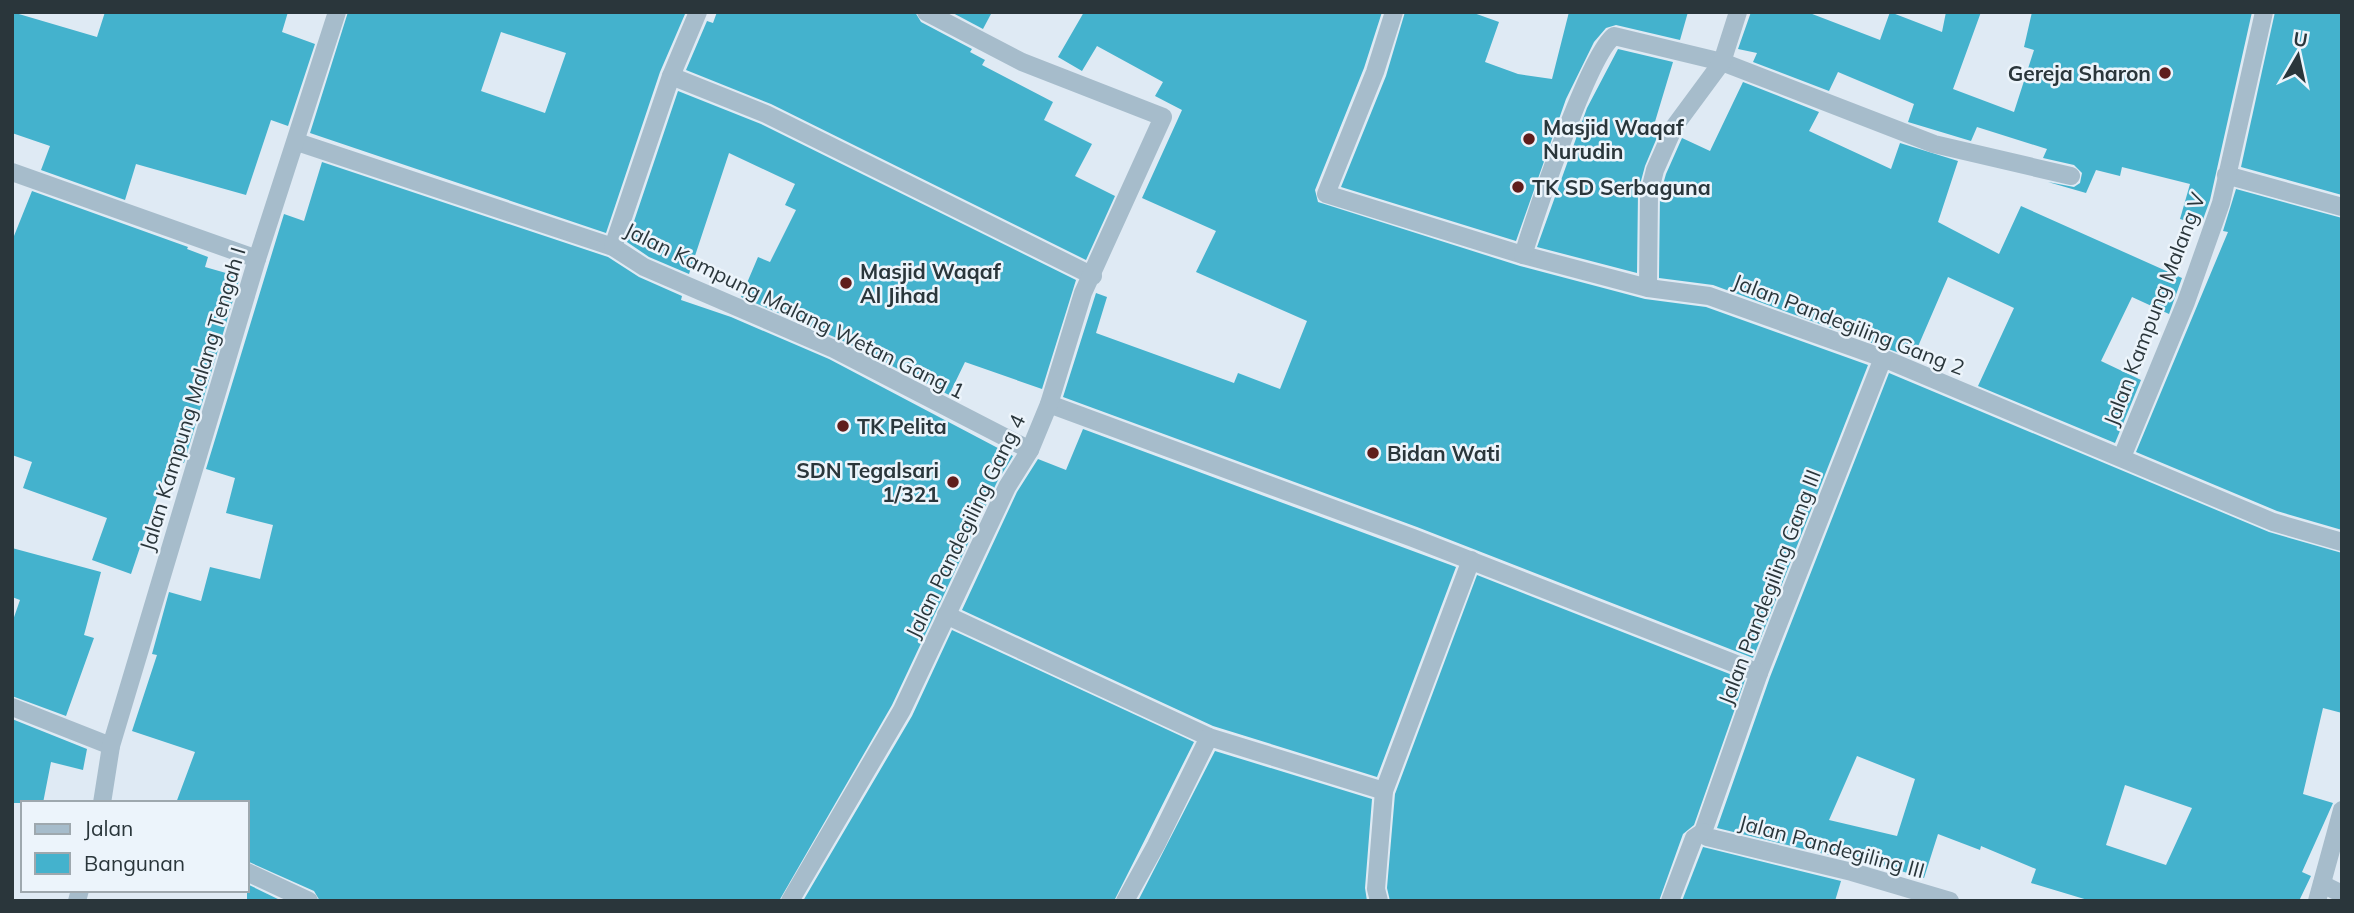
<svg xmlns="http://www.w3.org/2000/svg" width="2354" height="913" font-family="Mulish,sans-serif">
<rect width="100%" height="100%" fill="#dfeaf4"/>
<g fill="#44b2cd" fill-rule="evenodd">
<path d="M12,12L97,37L105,12H288L282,32L315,44L288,126L271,120L246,195L136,164L125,200L41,170L50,146L12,133Z"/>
<path d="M348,12L685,14L660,72L606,233L310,133ZM501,32L566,53L545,113L481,91Z"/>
<path d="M717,12H915L921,22L972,49L970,52L985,60L982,65L1053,102L1044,120L1092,144L1075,176L1115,196L1086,260L771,104L686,70L707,21L713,23Z"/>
<path d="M951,12H992L983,29Z"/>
<path d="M1084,12H1382L1364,68L1315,190L1318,202L1520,266L1645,299L1706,307L1868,365L1753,658L1417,527L1063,397L1096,293L1107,297L1096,333L1234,383L1238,373L1280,389L1307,321L1196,272L1216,231L1142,198L1182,110L1155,96L1163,82L1097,46L1082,71L1058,57Z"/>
<path d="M1405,12H1471L1499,22L1485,62L1518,74L1552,79L1569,12H1688L1680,40L1616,25L1606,28L1594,42L1566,99L1516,241L1341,187L1386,76Z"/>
<path d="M1751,12H1807L1880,40L1890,12L1942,32L1946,12H1981L1953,89L2014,112L2034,50L2024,47L2032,12H2252L2210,200L2201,225L2180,219L2190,184L2122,167L2120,176L2096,170L2086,193L2048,182L2074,187L2080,183L2082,173L2074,165L2043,158L2047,149L1977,127L1971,141L1908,122L1914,104L1838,72L1829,91L1753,62L1757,53L1738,49Z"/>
<path d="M2275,12H2342V195L2241,167Z"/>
<path d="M1618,49L1673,62L1654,125L1661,128L1645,166L1638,192L1637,273L1537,247L1587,108Z"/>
<path d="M1743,82L1819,112L1809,131L1891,169L1900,143L1958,161L1938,222L1999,254L2021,206L2182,278L2169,314L2132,297L2101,361L2141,380L2115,443L1978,386L2014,308L1948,277L1913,358L1713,285L1659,278L1660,195L1666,174L1682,138L1710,151Z"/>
<path d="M678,91L761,124L1076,280L1042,389L965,362L949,395L839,339L741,297L758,257L770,262L796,210L785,205L795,184L729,153L689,274L649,257L627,242Z"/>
<path d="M322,162L608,257L639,277L682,296L681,300L731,317L829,359L1013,456L997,482L892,705L779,901H320L314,891L247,861V803H176L195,752L132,731L157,655L152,654L169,592L201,601L210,567L260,579L273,525L226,513L235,478L206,469L284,214L304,221Z"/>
<path d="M2236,189L2342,218V530L2277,511L2136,452L2228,232L2223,231Z"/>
<path d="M32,191L188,247L187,249L208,257L205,267L240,277L184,463L170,459L131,574L92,560L107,518L23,488L32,462L12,455V241Z"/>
<path d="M1889,373L2269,532L2342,553V713L2323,708L2303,794L2333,803L2302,872L2311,876L2299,901H2091L2031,883L2036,869L1981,846L1980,850L1938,834L1924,878L1871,862L1870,865L1717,828L1770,677ZM1857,756L1915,779L1897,836L1829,820ZM2125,785L2192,808L2166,865L2106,845Z"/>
<path d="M1083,429L1456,567L1377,777L1213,726L962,610L1017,492L1038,459L1066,470Z"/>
<path d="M12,548L101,572L84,635L94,638L66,716L12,696V623L20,600L12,597Z"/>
<path d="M1477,575L1745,680L1694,825L1683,834L1659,901H1390L1387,888L1395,794Z"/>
<path d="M952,630L1194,742L1114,901H803L912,716Z"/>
<path d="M12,719L87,749L83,770L51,762L43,803H12Z"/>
<path d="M1215,751L1372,799L1365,888L1367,901H1138Z"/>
<path d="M1703,847L1841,881L1835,901H1682Z"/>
<path d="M247,884L282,901H247Z"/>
</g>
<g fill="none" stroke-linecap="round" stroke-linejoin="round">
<g stroke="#a6bccb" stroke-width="18">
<path d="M1394,12L1375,72L1326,194L1523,255L1648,288L1709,296L1883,358L2273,522L2342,542"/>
<path d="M671,76L766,114L1093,276"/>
<path d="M297,142L613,247L644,267L834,349L1030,450"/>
<path d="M12,172L257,259"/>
<path d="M2226,175L2342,207"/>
<path d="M613,247L671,76L698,12"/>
<path d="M1523,255C1535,217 1588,55 1614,36L1722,62L1934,144L2071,176"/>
<path d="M1648,288L1649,194L1655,170L1674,127L1722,62L1738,12"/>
<path d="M1883,358L1759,673L1703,832L1707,837L1852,872L1950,901"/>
<path d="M1049,404L1413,538L1759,673"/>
<path d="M2122,457L2186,302L2221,203L2264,12"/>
<path d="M946,615L1209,737L1384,791"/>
<path d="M12,707L111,746"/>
<path d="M102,803L111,746L257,259L337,12"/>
<path d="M247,872L309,901"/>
<path d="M2322,884L2342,894"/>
<path d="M77,901L80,890"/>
<path d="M790,901L902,710L1007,487L1030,450L1049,404L1083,293L1163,117L1022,62L926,12"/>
<path d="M1125,901L1156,845L1209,737"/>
<path d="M1379,901L1376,889L1384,791L1471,560"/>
<path d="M1670,901L1694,838L1703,832"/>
<path d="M2317,901L2342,810"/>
</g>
</g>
<g fill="#5f1d1c" stroke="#ecf4fb" stroke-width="2.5">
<circle cx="2165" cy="73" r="7"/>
<circle cx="1529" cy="139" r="7"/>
<circle cx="1518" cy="187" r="7"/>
<circle cx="846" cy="283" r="7"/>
<circle cx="843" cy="426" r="7"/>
<circle cx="1373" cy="453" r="7"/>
<circle cx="953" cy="482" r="7"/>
</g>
<g text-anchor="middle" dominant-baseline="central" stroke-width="5" stroke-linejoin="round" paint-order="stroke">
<g font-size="21" font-weight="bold" fill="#2a363b" stroke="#ecf4fb" text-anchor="start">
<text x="2151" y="73" text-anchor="end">Gereja Sharon</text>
<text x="1543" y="127">Masjid Waqaf<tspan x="1543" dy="24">Nurudin</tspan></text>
<text x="1532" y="187">TK SD Serbaguna</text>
<text x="860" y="271">Masjid Waqaf<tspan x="860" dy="24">Al Jihad</tspan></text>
<text x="857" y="426">TK Pelita</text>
<text x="1387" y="453">Bidan Wati</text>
<text x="939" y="470" text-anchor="end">SDN Tegalsari<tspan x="939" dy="24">1/321</tspan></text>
</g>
<g font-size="21" fill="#2a363b" stroke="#ecf4fb">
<text transform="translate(2154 309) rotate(-69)">Jalan Kampung Malang V</text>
<text transform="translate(795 310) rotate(26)">Jalan Kampung Malang Wetan Gang 1</text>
<text transform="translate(1849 324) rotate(21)">Jalan Pandegiling Gang 2</text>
<text transform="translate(192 399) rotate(-73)">Jalan Kampung Malang Tengah I</text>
<text transform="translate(965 526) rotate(-64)">Jalan Pandegiling Gang 4</text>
<text transform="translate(1769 587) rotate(-69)">Jalan Pandegiling Gang III</text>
<text transform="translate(1832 846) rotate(15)">Jalan Pandegiling III</text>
</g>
</g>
<rect width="2354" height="913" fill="none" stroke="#2a363b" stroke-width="28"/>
<rect x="21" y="801" width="228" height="91" fill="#ecf4fb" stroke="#9ea8ae" stroke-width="2"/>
<rect x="35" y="824" width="35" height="10" fill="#a6bccb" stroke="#9ea8ae" stroke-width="2"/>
<text x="84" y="836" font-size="21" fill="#2a363b">Jalan</text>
<rect x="35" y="853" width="35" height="21" fill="#44b2cd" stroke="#9ea8ae" stroke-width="2"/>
<text x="84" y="871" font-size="21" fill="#2a363b">Bangunan</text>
<g transform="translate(2298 56) rotate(9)" stroke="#ecf4fb" stroke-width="5" paint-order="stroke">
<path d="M0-5L12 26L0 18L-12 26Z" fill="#2a363b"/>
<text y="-10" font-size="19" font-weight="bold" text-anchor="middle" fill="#2a363b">U</text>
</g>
</svg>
